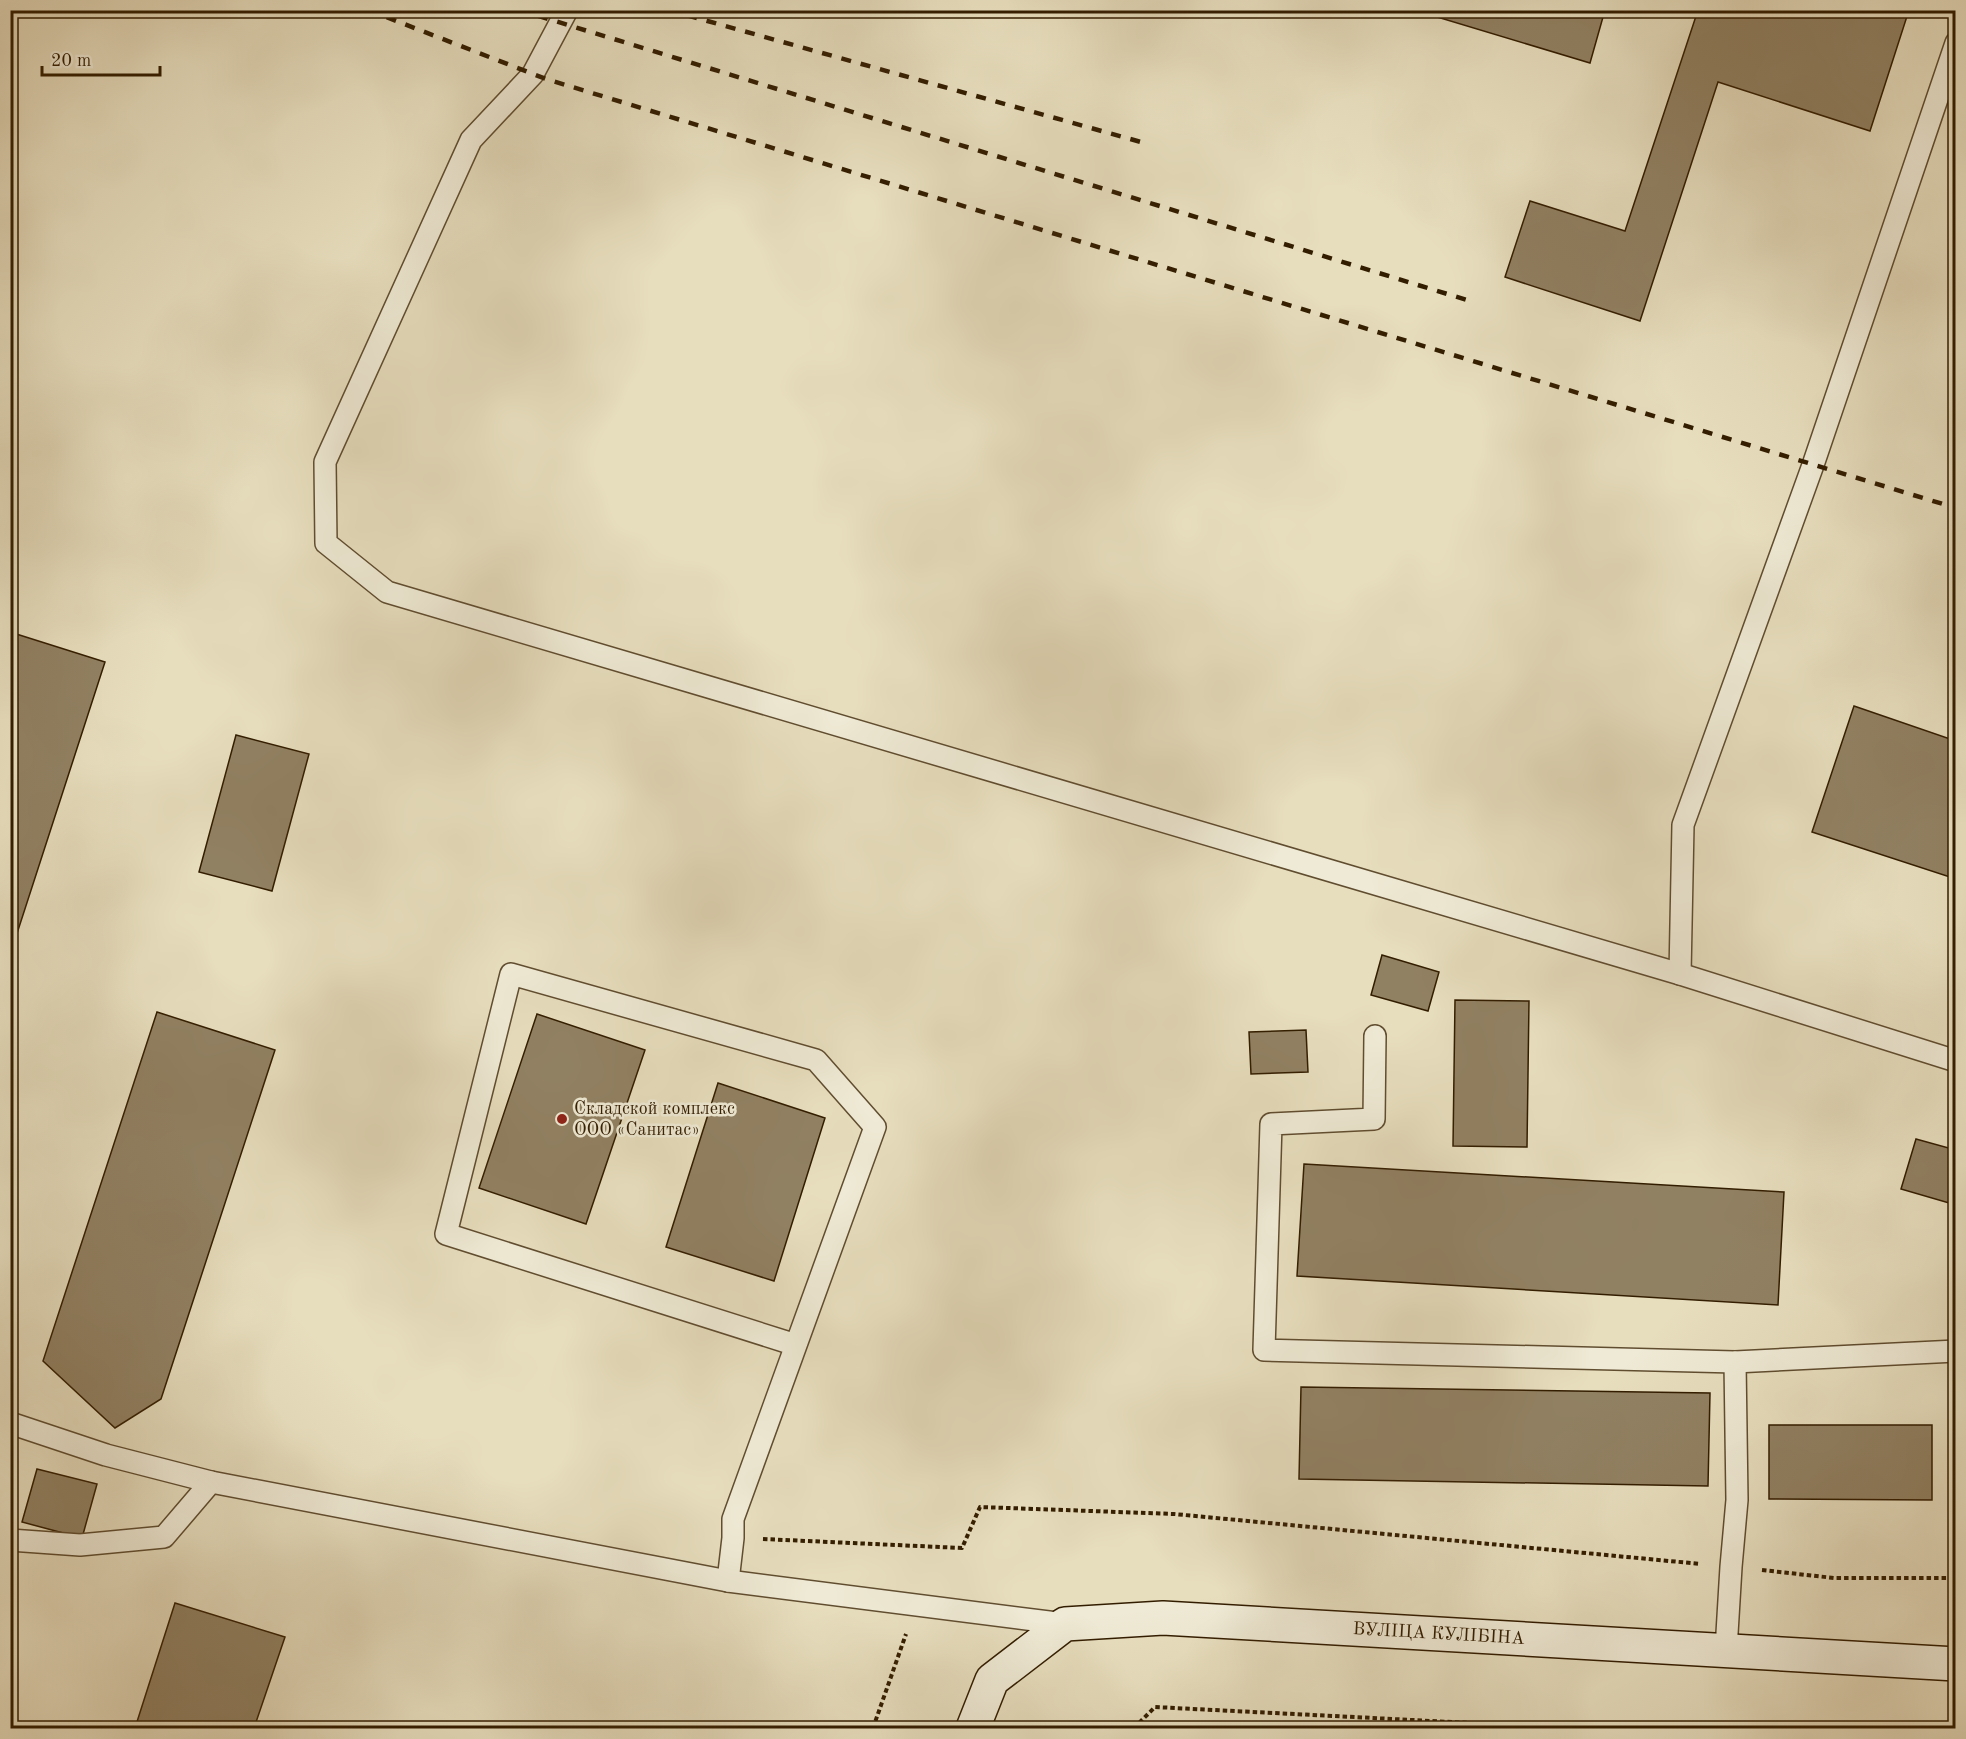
<svg xmlns="http://www.w3.org/2000/svg" width="1966" height="1739" font-family="'Old Standard TT',serif">
<rect width="100%" height="100%" fill="#e7debe"/>
<filter id="stains"><feTurbulence type="fractalNoise" baseFrequency=".00333" numOctaves="4"/><feColorMatrix values="0 0 0 0 .2 0 0 0 0 .09 0 0 0 0 .02 0 0 0 .5 -.17"/></filter>
<radialGradient id="worn" r=".72"><stop offset=".6" stop-color="#630" stop-opacity="0"/><stop offset="1" stop-color="#630" stop-opacity=".3"/></radialGradient>
<g fill="#918163" stroke="#331d00" stroke-width="1.5">
<path d="M1414,10H1605L1590,63Z"/>
<path d="M1698,10H1909L1870,131L1718,82L1640,321L1505,277L1530,201L1625,231Z"/>
<path d="M10,632L105,662L10,955Z"/>
<path d="M1854,706L1956,741V879L1812,832Z"/>
<path d="M236,735L309,754L272,891L199,872Z"/>
<path d="M1382,955L1439,972L1428,1011L1371,995Z"/>
<path d="M1455,1000L1529,1001L1527,1147L1453,1146Z"/>
<path d="M157,1012L275,1050L161,1399L115,1428L43,1361Z"/>
<path d="M537,1014L645,1050L586,1224L479,1188Z"/>
<path d="M1306,1030L1308,1072L1251,1074L1249,1032Z"/>
<path d="M718,1083L825,1118L774,1281L666,1247Z"/>
<path d="M1916,1139L1956,1150V1205L1901,1189Z"/>
<path d="M1304,1164L1784,1192L1778,1305L1297,1276Z"/>
<path d="M1301,1387L1710,1393L1708,1486L1299,1479Z"/>
<path d="M1769,1425H1932V1500L1769,1499Z"/>
<path d="M37,1469L97,1484L82,1538L22,1522Z"/>
<path d="M175,1603L285,1637L254,1728H135Z"/>
</g>
<g fill="none" stroke-linecap="round" stroke-linejoin="round">
<defs>
<g id="service">
<path d="M567,10L533,74L471,140L325,462L326,543L387,592L1680,974L1956,1061"/>
<path d="M1680,974L1683,825L1813,465L1956,43"/>
<path d="M1375,1036L1374,1119L1271,1124L1264,1350L1735,1362"/>
<path d="M10,1423L106,1455L211,1482"/>
<path d="M10,1540L80,1545L164,1537L211,1482L728,1581L1065,1624"/>
<path d="M728,1581L733,1538V1519L875,1127L816,1060L511,974L446,1234L796,1345"/>
<path d="M1726,1650L1731,1567L1737,1500L1735,1362L1956,1351"/>
</g>
<g id="secondary">
<path id="s1" d="M973,1728L992,1680L1065,1624L1163,1618L1956,1664"/>
</g>
</defs>
<use href="#service" stroke="#604d30" stroke-width="24"/>
<use href="#secondary" stroke="#331d00" stroke-width="36"/>
<g stroke="#331d00" stroke-width="4" stroke-dasharray="4.5 3" stroke-linecap="butt">
<path d="M763,1539L962,1548L980,1507L1174,1514L1701,1564"/>
<path d="M1762,1570L1834,1578H1956"/>
<path d="M873,1728L906,1634"/>
<path d="M1134,1728L1155,1707L1511,1725L1823,1723L1881,1728"/>
</g>
<use href="#service" stroke="#efead5" stroke-width="21"/>
<use href="#secondary" stroke="#efead5" stroke-width="33"/>
<g stroke="#331d00" stroke-width="4.5" stroke-dasharray="10 10" stroke-linecap="butt">
<path d="M368,10L546,79L1956,508"/>
<path d="M519,10L1467,300"/>
<path d="M668,10L1141,142"/>
</g>
</g>
<circle fill="#8f2418" stroke="#efead5" stroke-width="2" cx="562" cy="1119" r="6"/>
<g text-anchor="middle" dominant-baseline="central" stroke-width="5" stroke-linejoin="round" paint-order="stroke">
<g font-size="18" fill="#331d00" stroke="#efead5" text-anchor="start">
<text x="574" y="1109">Складской комплекс<tspan x="574" dy="21">ООО «Санитас»</tspan></text>
</g>
<g font-size="18" fill="#331d00" stroke="#efead5">
<text stroke="none"><textPath href="#s1" startOffset="518">ВУЛІЦА КУЛІБІНА</textPath></text>
</g>
</g>
<rect width="1966" height="1739" fill="none" stroke="#e7debe" stroke-width="36"/>
<rect x="12" y="12" width="1942" height="1715" fill="none" stroke="#331d00" stroke-width="3"/>
<rect x="18" y="18" width="1930" height="1703" fill="none" stroke="#331d00" stroke-width="1.5"/>
<path d="M42 66v9h118v-9" fill="none" stroke="#331d00" stroke-width="3"/>
<text x="51" y="66" font-size="18" fill="#331d00" stroke="#efead5" stroke-width="4.5" paint-order="stroke">20 m</text>
<rect width="100%" height="100%" filter="url(#stains)"/>
<rect width="100%" height="100%" fill="url(#worn)"/>
</svg>
